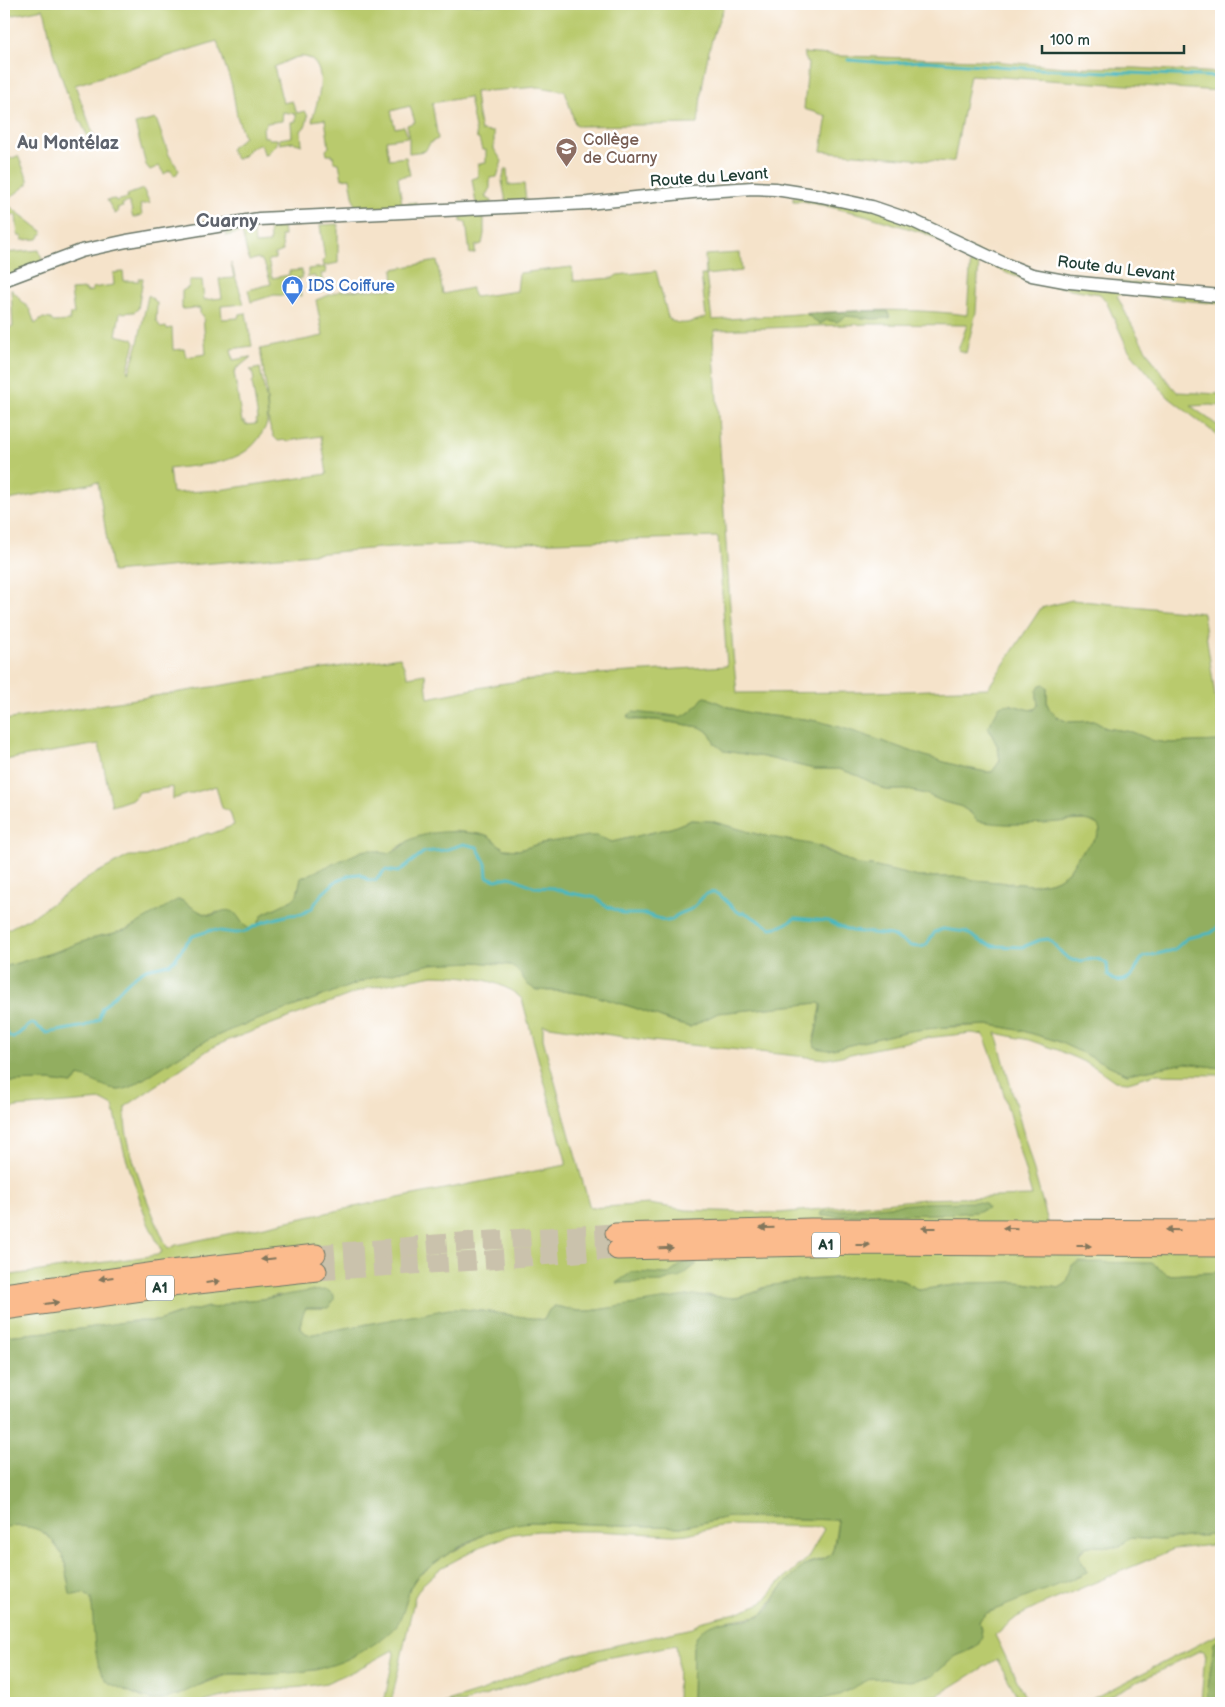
<svg xmlns="http://www.w3.org/2000/svg" width="1225" height="1707" font-family="'Balsamiq Sans',sans-serif">
<rect width="100%" height="100%" fill="#fff"/>
<filter id="ink" filterUnits="userSpaceOnUse"><feTurbulence type="fractalNoise" baseFrequency=".02" numOctaves="2"/><feDisplacementMap in="SourceGraphic" scale="10" xChannelSelector="R" yChannelSelector="G"/><feConvolveMatrix kernelMatrix="1 2 1 2 8 2 1 2 1" color-interpolation-filters="sRGB"/></filter>
<filter id="wash" filterUnits="userSpaceOnUse"><feTurbulence type="fractalNoise" baseFrequency=".0096" numOctaves="4" result="noise"/><feDisplacementMap in="SourceGraphic" scale="20" xChannelSelector="R" yChannelSelector="G"/><feGaussianBlur stdDeviation="1.12" result="paint"/><feColorMatrix in="noise" values="0 0 0 0 0 0 0 0 0 0 0 0 0 0 0 0 0 1.4 0 .05"/><feComposite in="paint" operator="in"/></filter>
<g filter="url(#wash)">
<rect width="100%" height="100%" fill="#f5e3ca"/>
<g fill="#b9ca6d" stroke="#6c8450" fill-rule="evenodd">
<path d="M4,4H712L724,7C720,18 715,28 712,40C704,67 701,96 698,124L579,126L575,124L565,91L538,87L475,92L477,110L481,131L494,132V149L502,161L497,177L490,178V188L485,197L492,201V203L476,204L472,179L478,177V164L486,163V150H482L479,139H477L469,97L432,103L438,139L431,142L425,151L409,153V135L407,125L415,122L410,106L391,111L395,128L404,126L408,137L386,140L389,159L406,157L410,175L398,177L402,204L416,202V209L356,212L350,178L342,179L339,163L334,162L333,155H327L326,150L329,147L325,119L312,121C316,104 328,76 313,61C310,58 304,56 299,57C291,58 282,64 274,67L283,103L292,101L297,113L305,111L308,116L306,125L301,131L302,145L292,142L280,144L279,139L292,137L291,122L296,121V114L283,112L282,121L267,123L263,128L264,137H268L269,139H277V144L265,156L261,144L249,149L244,156L236,159L230,149L244,137L237,116L232,86L217,41L75,85L94,136L88,137L68,96L53,52L45,13L43,9L4,17Z"/>
<path d="M803,53L842,56L978,60L1065,67L1136,68L1221,73V91L970,75L954,161L948,162L821,151L827,116L804,109L808,64Z"/>
<path d="M156,119L169,155L179,170L176,175H174L170,170L164,174L159,166L150,170L146,165L135,124Z"/>
<path d="M18,156L28,179V184L6,201L4,199V161Z"/>
<path d="M505,169H507L508,185L524,184L526,201L506,202L502,181Z"/>
<path d="M143,189L150,203L140,205L142,215L133,218L131,211H132L129,202L122,204L123,207L117,208L118,212L115,214L107,200L115,199L116,201L128,198L127,195Z"/>
<path d="M793,197H849L1032,275L1221,290V304L1122,294L1117,296C1134,330 1151,363 1177,392L1221,394V406L1210,405L1191,406L1221,428V438L1168,397L1128,349L1106,301L1100,294L1036,283L1009,274L979,260L976,312L966,353L958,350L967,325L869,324L715,330L713,337L733,654L737,693L874,692L988,688L1041,608L1072,600L1203,613L1218,716H1221V741L1168,743L1154,741L1132,732L1106,728L1094,721L1068,722L1057,717L1050,710L1047,704V687L1040,685C1034,693 1040,700 1037,708L1029,710L1009,704L989,730L998,747L1000,761L992,772H986C930,762 879,738 825,723C799,716 772,718 745,712C731,709 719,703 706,697L703,698L698,705L686,715L680,717L657,713L633,720H656L700,727L707,731L712,737L715,744L725,751L764,757L814,769H839L859,776L886,790H908L926,794L944,802L960,806L971,813L977,821L1008,824L1088,820L1099,826L1100,830L1096,838L1079,855L1069,871L1060,878L1050,882L1032,885L974,880L960,877H918L872,866L857,865L822,847L760,835L711,821L691,820L671,828L612,842L607,840L542,843L519,850L504,849L490,837L486,835L454,831L410,840L390,853L385,854L379,851L301,878L297,895L292,900L263,914L257,925L250,929L245,927L238,917L217,912C205,920 192,907 181,900L128,929L111,934L99,936L55,952L4,967V931L35,915L91,876L129,856H146L208,833L211,834L234,825L230,812L222,808L216,786L173,799V787L139,792L135,798L112,806L99,744L4,760V720L400,657L408,677L425,674L428,698L499,684L549,677L727,666L718,537L391,547L112,572L98,482L4,501V328L13,327L11,289L30,310L35,324L43,318L51,319L53,322L70,321V314H74L71,290L86,289V292L92,291V288L114,285L113,273L123,272L124,281H139V278H143L138,309L134,312L120,313L116,335L133,339L135,343L127,371L129,372L138,343L148,296L149,295L157,303L156,320L161,328L166,327L167,329L172,328L173,350L184,349L186,357L206,354L203,315H200V308L182,309V291L189,287V280H202L204,300L222,298L219,279L234,278L231,263L244,304L221,306L222,319L238,318L239,314L246,313L252,346L231,349L233,360L251,357L239,367L236,368V371L234,372L242,422H245V425L256,424V420L258,419L252,382L254,380L252,371L250,370L260,368C263,385 269,405 267,422C267,426 264,429 262,433C245,466 201,464 169,469L172,493L219,490L327,474L321,436L287,441L286,440L278,441L274,437L269,424L266,386L260,349L323,336L316,300L340,291L394,289L393,269L437,261L443,294L471,288L475,297L517,291L519,273L572,267L574,281L613,278L617,275L656,271L668,317C678,328 693,322 706,317L701,275H706L705,255L740,253L742,271L706,275L712,320C796,315 882,304 967,315L971,256L924,233L861,214L803,201H793Z"/>
<path d="M8,205L43,232L38,239L22,240V236H18L16,215H10L6,206Z"/>
<path d="M477,214L484,219V234L482,244L475,246V253L470,254L466,222H461V215Z"/>
<path d="M269,224H283L284,236H281L283,251L275,254V259L268,260L272,278L289,275V271L302,270V278H298L301,296L274,295L251,302L248,290L271,284L266,268L261,259L259,260L258,258L249,261L242,232L226,236V232L253,226L255,244L270,243Z"/>
<path d="M338,224V263L323,266L322,261L325,260L320,225Z"/>
<path d="M39,250L44,265L4,280V253Z"/>
<path d="M325,267L326,273L321,274L323,283L327,284L329,289L318,293L315,276L308,277V269Z"/>
<path d="M454,962H475L510,965L546,991H562L596,996L635,1008L675,1023L690,1027L718,1013L818,1003L821,1004V1008L814,1038L829,1050L908,1031L932,1028L992,1025L1023,1031L1057,1041L1127,1074L1186,1063L1221,1068V1075L1155,1074L1128,1082L1115,1081L1095,1067L1058,1050L1029,1040L996,1033L1049,1226H1221V1272L1168,1275L1161,1270L1157,1266L1071,1269L1067,1283L1059,1288L1017,1282L969,1283L919,1290L900,1279L880,1276L834,1278L761,1288C746,1300 727,1299 709,1295L590,1311H578L555,1306L549,1310L544,1320L482,1311L373,1323L308,1335L301,1329V1316L306,1308H324L278,1295L262,1299L236,1301L216,1308L208,1307L197,1310H189L158,1321H133L81,1329L4,1336V1276L157,1255L162,1252L147,1221L125,1155L113,1106L102,1100L16,1107L4,1112V1082L50,1081L72,1084L79,1076L92,1079L117,1090L131,1087L182,1054L208,1040L230,1030L371,978L431,964ZM433,975C463,976 499,977 522,999L566,1161V1165L373,1203L176,1245L168,1249C153,1217 121,1141 125,1107L211,1048L229,1040L368,988ZM543,1025L652,1041L827,1059L925,1038L972,1033L984,1035L997,1070L1032,1196L925,1199L780,1213L686,1210L649,1204L590,1208L543,1039Z"/>
<path d="M729,1517L838,1520L833,1549L831,1554L825,1558L808,1563L802,1567L779,1590L764,1613L756,1616L720,1622L693,1647L692,1703H677L678,1661L676,1645L605,1658L538,1678L463,1703H444L482,1691L543,1665L577,1654L693,1628L700,1622L736,1613L762,1603L779,1583L807,1559L824,1529L821,1527L737,1525L720,1526L687,1534L674,1535L596,1531H538L513,1534L482,1546L441,1568L422,1585L415,1596L391,1703H384L394,1654L393,1650L356,1670L326,1683L302,1687L243,1692L199,1703H4V1527C25,1525 42,1525 55,1545C60,1551 64,1558 66,1565C69,1577 66,1584 73,1595L84,1593L91,1599L101,1670L110,1683L143,1698L179,1695L187,1690L230,1674L259,1675L316,1670L345,1660L366,1649L396,1625L410,1588L417,1577L443,1557L489,1532L516,1523L531,1522L681,1527Z"/>
<path d="M1221,1535V1544L1174,1549L1039,1606L1017,1617L995,1635L1028,1703H1021L997,1659L938,1695L876,1703H805L872,1678L900,1680L932,1676L956,1656L975,1648L981,1629L979,1622L982,1617L987,1613L1041,1590L1081,1576L1086,1568L1078,1557L1079,1554L1087,1546L1119,1547L1129,1538L1162,1540L1196,1536Z"/>
<path d="M1221,1633V1639L1214,1644L1206,1703H1201L1205,1652L1201,1650L1096,1703H1084Z"/>
</g>
<g fill="#92ae60" stroke="#58764a">
<path d="M860,311H888L890,318L873,319L846,316L837,322L827,320L820,324L806,314Z"/>
<path d="M1044,684L1047,687V704L1050,710L1057,717L1068,722L1094,721L1106,728L1132,732L1154,741L1168,743L1221,741V1068L1186,1063L1127,1074L1057,1041L1023,1031L992,1025L955,1026L908,1031L829,1050L821,1049L815,1047L814,1042L821,1008V1004L818,1003L718,1013L690,1027L675,1023L635,1008L596,996L562,991L536,990L528,985L518,971L510,965L475,962L431,964L371,978L230,1030L208,1040L182,1054L131,1087C127,1088 123,1090 119,1090C108,1089 91,1079 79,1076L72,1084L50,1081L4,1082V967L55,952L99,936L111,934L128,929L177,900H181C188,904 205,917 212,915C219,913 223,909 231,911C239,913 240,925 250,929L257,925L263,914L292,900L297,895L301,878L362,851C377,847 379,855 389,853C398,852 403,843 412,839C436,829 461,831 486,835L490,837L504,849L519,850L542,843L589,836H597L612,842L671,828L691,820L711,821L760,835L815,845L857,865L872,866L918,877H961L974,880L1032,885L1050,882L1060,878L1069,871L1079,855L1096,838L1100,830C1099,825 1095,822 1089,821C1079,818 1069,821 1059,822C1032,824 1004,826 977,821L971,813L960,806L944,802L926,794L908,790H886L859,776L839,769H814L764,757L724,751L715,744L712,737L707,731L700,727L656,720L629,719L627,716L633,712L680,717C690,714 697,706 703,698L706,697C719,703 731,709 745,712C770,718 796,716 821,722C877,736 929,762 986,772H992L1000,761L998,747L988,727L1000,706C1010,701 1022,710 1034,710L1038,705C1037,697 1035,692 1040,685Z"/>
<path d="M977,1202L985,1203L988,1208L976,1212L947,1214L822,1216L821,1212L922,1203Z"/>
<path d="M684,1262L697,1264L679,1278L670,1279L662,1282L616,1283L632,1272L669,1274Z"/>
<path d="M1079,1262L1152,1263L1168,1275L1221,1272V1535L1196,1536L1162,1540L1129,1538C1126,1541 1122,1545 1119,1546C1106,1551 1083,1537 1078,1557L1086,1568L1087,1573L987,1613L982,1617L979,1622L982,1636L978,1645L966,1652L956,1656L932,1676L911,1681L872,1678L839,1695L805,1703H692L693,1647C701,1610 740,1628 764,1613C771,1608 774,1598 779,1591C785,1583 793,1575 800,1569C809,1560 823,1563 831,1554C835,1548 837,1527 838,1520L729,1517L681,1527L531,1522C496,1525 463,1543 435,1563C429,1568 422,1572 417,1577C405,1591 407,1612 396,1626C388,1635 376,1643 366,1649C334,1670 298,1674 260,1674C250,1675 240,1673 230,1674C205,1678 176,1702 151,1700C147,1699 112,1685 109,1683C91,1668 95,1621 91,1599L84,1593L73,1595L70,1594C68,1585 68,1576 66,1566C65,1559 60,1552 56,1545C43,1526 26,1525 4,1527V1336L81,1329L124,1322L158,1321L189,1310H197L208,1307L216,1308L236,1301L262,1299L310,1291L327,1290L334,1295V1300L328,1308H306C302,1316 300,1321 301,1329L308,1335L449,1309H463L482,1311L544,1320L549,1310L555,1306L578,1311H590L693,1295L737,1298L756,1292L768,1286L804,1280L834,1278L880,1276L900,1279L919,1290L969,1283L1017,1282L1059,1288L1067,1283L1072,1265Z"/>
<path d="M1221,1639V1703H1206L1214,1643Z"/>
</g>
<g fill="none" stroke-linecap="round" stroke-linejoin="round">
<g stroke="#49b8c0" stroke-width="3">
<path d="M848,60L887,63L925,61L1039,69L1221,77"/>
<path d="M4,1025L8,1035L13,1038L32,1023L47,1033L85,1026L99,1019L102,1008L131,979L146,969L169,964L176,958L186,943L193,936L212,930L235,933L244,932L263,922L289,915L302,914L312,908L321,895L335,882L350,875L360,874L368,880H376L385,870L398,872L424,852L445,850L464,844L477,847L486,864L487,877L496,880L509,877L514,878L534,887L553,888L565,892L597,898L604,905L625,914H645L667,921L672,920C676,913 684,913 691,909C697,905 700,899 705,895C719,885 729,908 740,913L744,912L771,928L782,926L795,918L827,921L852,931L891,935L911,946L921,947L926,945L935,932L943,929L966,932L982,942L994,946L1023,947L1040,940L1048,939C1057,945 1061,956 1072,960C1085,964 1094,953 1107,964L1108,975C1114,984 1127,981 1133,974C1138,968 1138,961 1144,957L1174,950L1187,938L1211,933L1221,925"/>
</g>
</g>
</g>
<g filter="url(#ink)">
<g fill="none" stroke-linecap="round" stroke-linejoin="round">
<g stroke="#cac2ac" stroke-width="19" stroke-dasharray="19 9" stroke-linecap="butt">
<path d="M316,1254L474,1241L615,1233"/>
<path d="M317,1271L475,1261L617,1250"/>
</g>
<defs>
<path id="minor" d="M4,280L81,251L127,241L259,219L588,203L692,192L753,188L775,189L821,196L872,207L913,221L1002,263L1032,275L1070,282L1111,286L1221,296"/>
<g id="highway">
<path d="M615,1233L811,1228L1221,1230"/>
<path d="M617,1250L862,1245L1221,1247"/>
<path d="M4,1293L170,1270L316,1254"/>
<path d="M4,1310L171,1287L317,1271"/>
</g>
</defs>
<use href="#minor" stroke="#6a7768" stroke-width="15"/>
<use href="#highway" stroke="#6a7768" stroke-width="21"/>
<use href="#minor" stroke="#fff" stroke-width="12"/>
<use href="#highway" stroke="#fbbb8d" stroke-width="19"/>
</g>
<defs><path id="oneway-solid" d="M-6-.8H1V-3.2L6.5 0L1 3.2V.8H-6Z" transform="scale(1.25)"/></defs>
<g fill="#82765c">
<use href="#oneway-solid" transform="translate(767 1228) rotate(179)"/>
<use href="#oneway-solid" transform="translate(929 1228) rotate(-180)"/>
<use href="#oneway-solid" transform="translate(1010 1228) rotate(-179)"/>
<use href="#oneway-solid" transform="translate(1173 1230) rotate(-179)"/>
<use href="#oneway-solid" transform="translate(863 1245)"/>
<use href="#oneway-solid" transform="translate(1084 1246)"/>
<use href="#oneway-solid" transform="translate(666 1248) rotate(-2)"/>
<use href="#oneway-solid" transform="translate(268 1259) rotate(174)"/>
<use href="#oneway-solid" transform="translate(106 1278) rotate(172)"/>
<use href="#oneway-solid" transform="translate(213 1282) rotate(-7)"/>
<use href="#oneway-solid" transform="translate(52 1303) rotate(-8)"/>
</g>
</g>
<defs>
<symbol id="school-pin" viewBox="-11 -11 22 30"><path d="M0 17L-7.5 6A9.5 9.5 0 1 1 7.5 6Z" fill="#8d6e63" stroke="#fff"/><path d="M0-5L7-2L0 1L-7-2ZM-4 1L0 2.5L4 1V4Q0 6-4 4Z" fill="#fff"/></symbol>
<symbol id="shop-pin" viewBox="-11 -11 22 30"><path d="M0 17L-7.5 6A9.5 9.5 0 1 1 7.5 6Z" fill="#3f7fe0" stroke="#fff"/><path d="M-5-2.5h2.3a2.7 3.5 0 0 1 5.4 0H5L5.5 6h-11ZM-1.5-2.5h3a1.5 2.3 0 0 0-3 0Z" fill="#fff"/></symbol>
</defs>
<g fill-rule="evenodd">
<use href="#school-pin" x="554" y="136" width="25" height="34"/>
<use href="#shop-pin" x="280" y="274" width="25" height="34"/>
</g>
<g text-anchor="middle" dominant-baseline="central" stroke-width="5" stroke-linejoin="round" paint-order="stroke">
<g fill="#fff" stroke="#627771" stroke-width="1">
<rect x="812" y="1232.5" width="28" height="25" rx="4"/>
<rect x="146" y="1275.5" width="28" height="25" rx="4"/>
</g>
<g font-size="15" font-weight="bold" fill="#1f3d34">
<text x="826" y="1245">A1</text>
<text x="160" y="1288">A1</text>
</g>
<g font-size="16" fill="#785e54" stroke="#fff" text-anchor="start">
<text x="583" y="140">Collège<tspan x="583" dy="18">de Cuarny</tspan></text>
</g>
<g font-size="16" fill="#1f3d34" stroke="#fff">
<text transform="translate(709 178) rotate(-4)">Route du Levant</text>
<text transform="translate(1116 269) rotate(7)">Route du Levant</text>
</g>
<g font-size="16" fill="#366cbe" stroke="#fff" text-anchor="start">
<text x="308" y="286">IDS Coiffure</text>
</g>
<g font-size="18" font-weight="bold" fill="#5f646d" stroke="#fff">
<text x="68" y="143">Au Montélaz</text>
</g>
<g font-size="19" font-weight="bold" fill="#5f646d" stroke="#fff">
<text x="227" y="221">Cuarny</text>
</g>
</g>
<rect width="1225" height="1707" fill="none" stroke="#fff" stroke-width="20"/>
<path d="M1042 45v8h142v-8" fill="none" stroke="#1f3d34" stroke-width="2.5"/>
<text x="1050" y="45" font-size="15" fill="#1f3d34" stroke="#ffffff" stroke-width="4" paint-order="stroke">100 m</text>
</svg>
